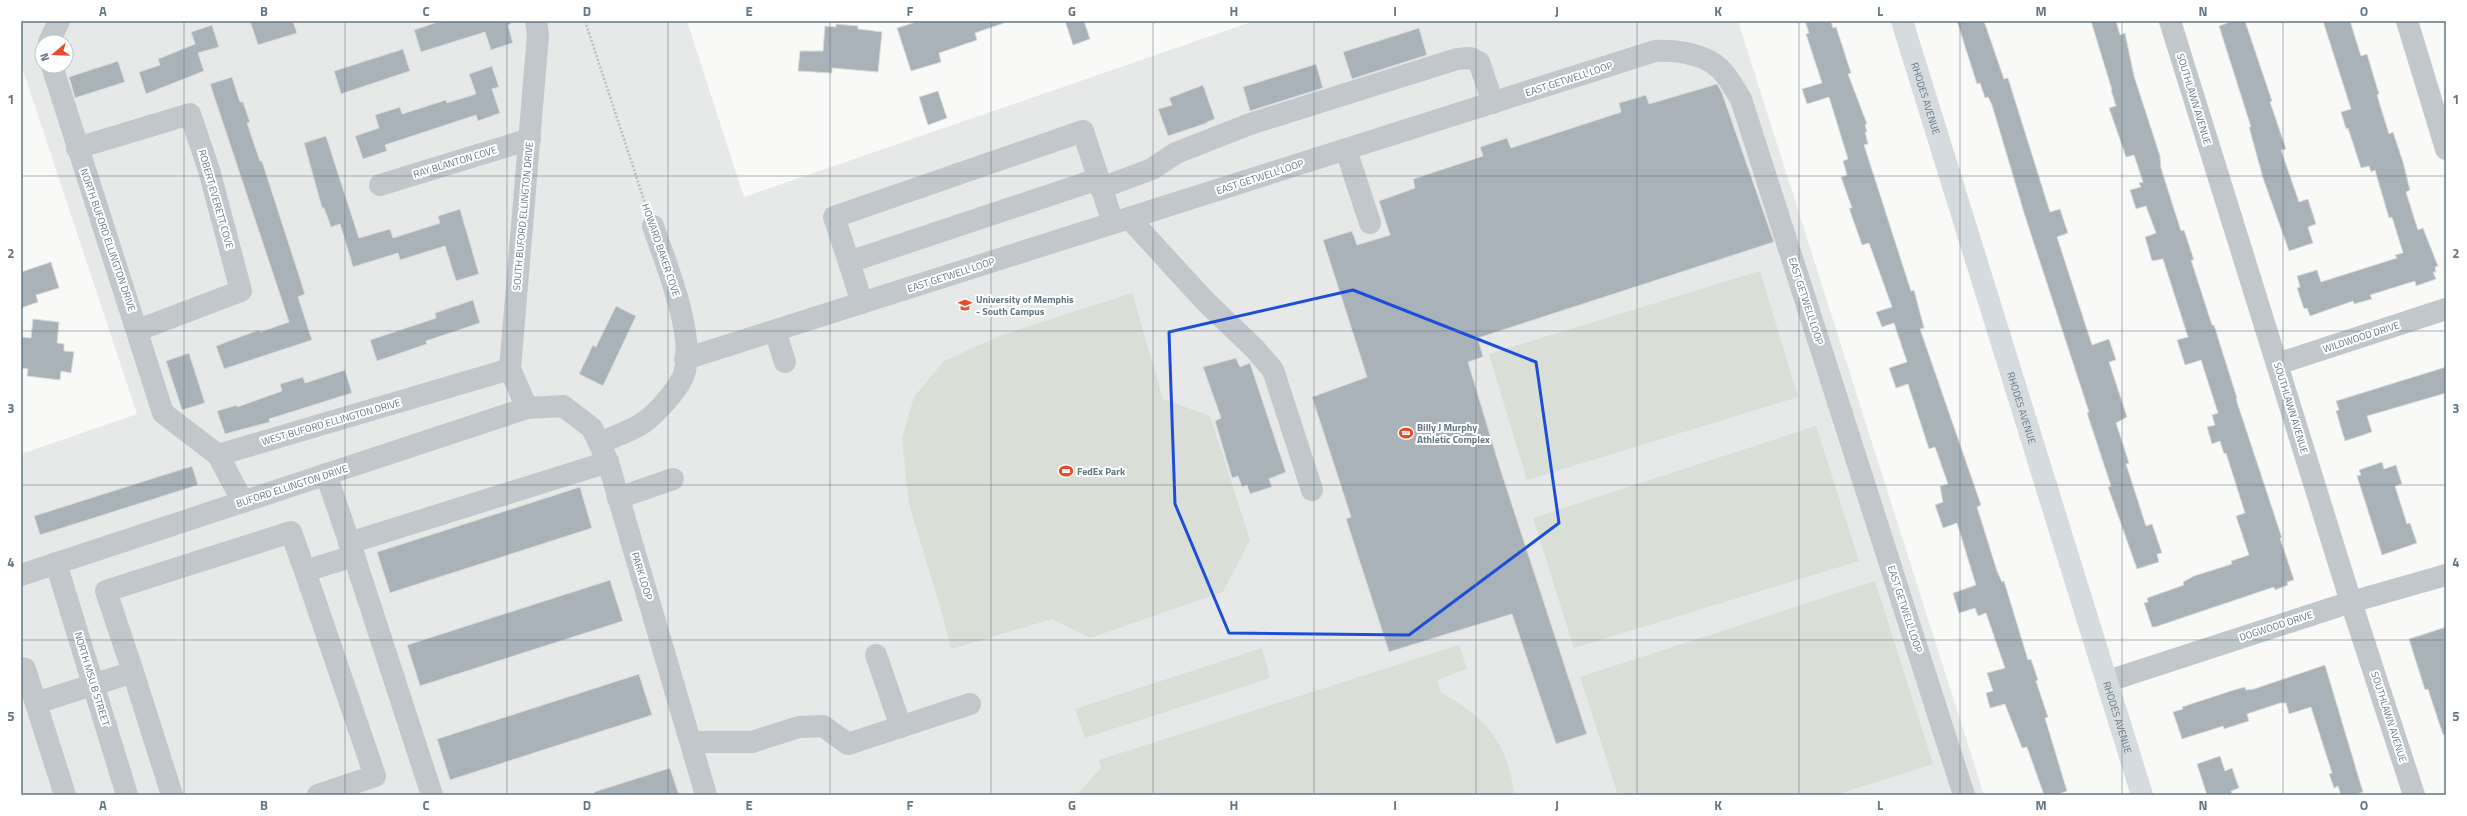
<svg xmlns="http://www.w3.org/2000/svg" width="2467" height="816" font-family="'Titillium Web',sans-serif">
<rect width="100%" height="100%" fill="#f9f9f7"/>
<path fill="#e7e8e8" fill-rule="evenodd" d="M21,21H687L744,197L1254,21H1738L1984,795H21V454L137,414L21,64ZM42,42H66V66H42Z"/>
<g fill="#d9ded6">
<path d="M1760,271L1798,397L1527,480L1489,354Z"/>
<path d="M1132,293L1163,399L1210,416L1250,540L1223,592L1090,638L1052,619L951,649L942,613L909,504L902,438L914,397L944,361L1002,335Z"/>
<path d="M1816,426L1859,561L1574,648L1533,518Z"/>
<path d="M1875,581L1933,764L1835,795H1618L1580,677Z"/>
<path d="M1459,645L1467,669L1437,680L1441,693C1486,717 1508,743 1514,795H1076L1101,768L1099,760Z"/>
<path d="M1262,648L1270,678L1085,738L1075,709Z"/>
</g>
<g fill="#a9b2b9" stroke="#dbdbd9">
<path d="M250,21H293L297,33L258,45Z"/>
<path d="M441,21H510L511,24L508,25L513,43L491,50L485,32L421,52L414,30Z"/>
<path d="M919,21H1004V23L975,33L977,40L939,53L941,62L911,71L897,28Z"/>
<path d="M1065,21H1084L1090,39L1073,45Z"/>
<path d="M1805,21H1831L1833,28L1836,27L1842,45L1851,73L1848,74L1867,124L1865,125L1867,132H1865L1868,144L1864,145L1911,291L1914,290L1924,328L1920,329L1981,505L1977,507L1997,571L2002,582L2004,581L2028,660L2031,659L2038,680L2036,681L2048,717L2045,718L2067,791L2056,795H2044L2027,747L2022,748L2005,704L1990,708L1986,693L1993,691L1987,673L2005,668L1986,613L1978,616L1975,608L1959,613L1953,593L1976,585L1957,523L1943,528L1935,505L1943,502L1940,486L1948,484L1935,447L1929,449L1908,384L1896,388L1889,368L1907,362L1894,323L1882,327L1876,312L1892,307L1869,243L1862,245L1849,208H1852L1841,177L1847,175L1843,161L1848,159L1829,97L1807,104L1802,89L1822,83L1806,34L1809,33Z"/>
<path d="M1957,21H1984L2004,79L2008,78L2050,212L2060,209L2068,233L2057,237L2092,345L2109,339L2116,360L2109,362L2127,417L2116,423L2129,463L2126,464L2128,470L2146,526L2152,524L2162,553L2157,554L2159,562L2137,569L2108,487L2111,486L2087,413L2089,412L2025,216L1992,105L1988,97L1985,98L1980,83L1977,84Z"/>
<path d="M2091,21H2116L2120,35L2125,33L2134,76L2160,156L2161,168L2181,231L2184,230L2194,260H2191L2212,325H2214L2237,398L2236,399L2282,538H2280L2294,580L2287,582L2288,585L2275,590L2274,587L2155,627H2152L2144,603L2148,602L2147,598L2184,585L2183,582L2194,576L2232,564L2231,561L2249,555L2236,516L2245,513L2226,453L2224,454L2220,441L2212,444L2207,427L2215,425L2212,415L2218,413L2201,360L2185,365L2177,340L2188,337L2163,259L2152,261L2145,237L2156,233L2146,206L2136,209L2130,190L2141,187L2139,183L2143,182L2134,155L2126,157L2109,108L2116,106L2111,90H2112Z"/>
<path d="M2233,21H2245L2272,101L2270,102L2286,149L2281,150L2299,202L2308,199L2316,224L2308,227L2313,243L2289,251L2263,178L2249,127H2251L2219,26Z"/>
<path d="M2323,21H2350L2361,56L2367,54L2379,94L2377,95L2389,134L2393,132L2403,162L2410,190L2406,192L2418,230L2423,228L2438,266L2435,267L2436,272H2433L2436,279L2416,286L2415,281L2370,295L2372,299L2354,304L2353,301L2310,316L2307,308L2304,309L2297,288L2300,287L2297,276L2317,270L2321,282L2397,258L2395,255L2403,253L2392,217L2389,218L2375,170L2371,172L2369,166L2361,168L2348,128L2346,129L2341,112L2351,109Z"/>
<path d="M836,24L858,26V29L882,32L878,72L832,68V73L798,71L800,51H823L825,26L836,27Z"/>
<path d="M212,25L219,47L198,53L204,71L146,94L139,72L160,65L158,59L195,44L191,32Z"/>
<path d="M1419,28L1427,55L1352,79L1343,52Z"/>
<path d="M403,49L410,71L341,94L334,71Z"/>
<path d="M118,61L125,82L75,98L69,77Z"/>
<path d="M1316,64L1323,88L1250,111L1243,87Z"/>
<path d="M492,66L499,87L492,89L500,113L478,121L476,115L385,145L387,151L363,159L355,136L379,128L375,115L400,107L402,114L446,100L447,103L476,94L469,74Z"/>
<path d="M232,77L240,102H243L250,122L247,123L260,161H262L305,294L298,297L312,340L224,369L216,346L253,332L260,330V332L289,322L210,84Z"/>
<path d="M1717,84L1722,93L1774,242L1478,338L1483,357L1468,362L1500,468L1587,734L1556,744L1512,614L1389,652L1346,519L1351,517L1312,397L1367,377L1323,240L1352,231L1357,245L1390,235L1379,201L1415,188L1413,179L1483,156L1480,147L1507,138L1511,148L1621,112L1619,103L1646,95L1649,104Z"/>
<path d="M1203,85L1215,119L1207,122V123L1168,136L1158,109L1172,105L1169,98Z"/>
<path d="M938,91L947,118L928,125L919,97Z"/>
<path d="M326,136L359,238L390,229L393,238L440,223L438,216L460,209L479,274L456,281L445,246L400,260L398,253L353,267L340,224L331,227L324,208H322L304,143Z"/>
<path d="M51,262L59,288L36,295L38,302L21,308V272Z"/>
<path d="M473,300L480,323L426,341L427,344L377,361L370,340L436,318L435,313Z"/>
<path d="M616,306L636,316L603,386L579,374L593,345L596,347Z"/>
<path d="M33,319L59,322L57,343L64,344V351L74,352L71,373L61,371L60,380L27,376L28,369L21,368V337L31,338Z"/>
<path d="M189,353L205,403L182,410L166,361Z"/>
<path d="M1236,358L1240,367L1250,363L1286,472L1269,479L1272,487L1250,494L1247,485L1242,487L1238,476L1232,478L1215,421L1221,418L1203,367Z"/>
<path d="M2446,367V393L2367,416L2372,432L2345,441L2336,411L2339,410L2336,401Z"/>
<path d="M345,370L352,393L269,419L270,422L225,434L217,411L237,405V407L282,391L280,384L303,377L305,383Z"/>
<path d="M2382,462L2384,469L2396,465L2402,484L2395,486L2407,524L2410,523L2417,543L2382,555L2357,476L2361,475L2359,470Z"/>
<path d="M192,466L198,485L40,535L34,516Z"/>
<path d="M580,487L592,528L390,593L377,552Z"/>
<path d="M610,580L623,621L420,686L407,645Z"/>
<path d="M2446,627V734L2443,735L2428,689L2425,690L2409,639Z"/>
<path d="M2325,665L2363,792L2353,795H2341L2338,786L2334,788L2329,774L2332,773L2311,707L2289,714L2286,703H2280L2247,714L2249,721L2224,729L2223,726L2182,739L2173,712L2183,709L2182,707L2234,690L2245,687L2246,690L2254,689Z"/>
<path d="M639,674L652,715L450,780L437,739Z"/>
<path d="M2220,756L2225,771L2232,768L2239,788L2231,791L2232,795H2207L2197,764Z"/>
<path d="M670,768L679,795H594V792Z"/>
</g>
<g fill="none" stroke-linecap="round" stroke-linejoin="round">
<path stroke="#babec1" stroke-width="2.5" stroke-dasharray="2 2" stroke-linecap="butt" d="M585,21L647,209"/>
<g stroke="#c2c7cb" stroke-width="22">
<path d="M2170,21L2351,602L2414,795"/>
<path d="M2407,21L2446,149"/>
<path d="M49,42L59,21"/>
<path d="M52,66L163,413L218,455L510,369"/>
<path d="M77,148L190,114L209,170L241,291L138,330"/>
<path d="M1346,150L1370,223"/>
<path d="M1098,179L849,262L834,217L1083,131L1113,223"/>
<path d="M380,185L530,139"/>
<path d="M1101,188L1152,169L1176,153L1250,124L1457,59L1470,58L1479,62L1493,103"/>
<path d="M1129,218L1205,301L1255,349L1273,370L1312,490"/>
<path d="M849,262L862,303"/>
<path d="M775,331L785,362"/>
<path d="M685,359L1655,51C1677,50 1708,54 1723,72C1730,80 1735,90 1741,99L1964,795"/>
<path d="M2277,364L2446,309"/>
<path d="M527,408L510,369L538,35L536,21"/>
<path d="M599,443C613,437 631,431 643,423C657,413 681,387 685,371C694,331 666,264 653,226"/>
<path d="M218,455L243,502"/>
<path d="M618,498L673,479"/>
<path d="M349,543L608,462"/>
<path d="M354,556L432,795"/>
<path d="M56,563L127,795"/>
<path d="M305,571L375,776L318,795"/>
<path d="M21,575L527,408L563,406L592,428L608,462L706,795"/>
<path d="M876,655L901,727"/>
<path d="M21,668L25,669L65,795"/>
<path d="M133,672L172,795"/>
<path d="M2108,681L2351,602L2446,575"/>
<path d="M36,703L133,672L106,591L291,532L305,571L354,556L326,474"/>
<path d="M691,742H752L799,727L823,726L848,744L970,704"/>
</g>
<path stroke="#d6dbdf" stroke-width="22" id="s1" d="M1902,21L2142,795"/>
</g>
<path fill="none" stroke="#1d4ed8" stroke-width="3" stroke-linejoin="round" d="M1353,290L1536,362L1559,523L1409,635L1229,633L1175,504L1169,332Z"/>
<path fill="none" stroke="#647683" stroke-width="1" stroke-opacity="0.55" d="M184,21V795M345,21V795M507,21V795M668,21V795M830,21V795M991,21V795M1153,21V795M1314,21V795M1476,21V795M1637,21V795M1799,21V795M1960,21V795M2122,21V795M2283,21V795M21,176H2446M21,331H2446M21,485H2446M21,640H2446"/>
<defs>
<symbol id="university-bare" viewBox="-9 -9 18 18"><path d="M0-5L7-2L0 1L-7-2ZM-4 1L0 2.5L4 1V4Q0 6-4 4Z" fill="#e84c28" stroke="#fff" stroke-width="2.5" paint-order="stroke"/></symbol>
<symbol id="stadium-bare" viewBox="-9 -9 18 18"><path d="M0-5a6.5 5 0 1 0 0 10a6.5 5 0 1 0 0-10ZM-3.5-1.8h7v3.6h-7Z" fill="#e84c28" stroke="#fff" stroke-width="2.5" paint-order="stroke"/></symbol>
</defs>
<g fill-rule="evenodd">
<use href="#university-bare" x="955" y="295" width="20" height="20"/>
<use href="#stadium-bare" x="1396" y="423" width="20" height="20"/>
<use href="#stadium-bare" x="1056" y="461" width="20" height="20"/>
</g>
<g text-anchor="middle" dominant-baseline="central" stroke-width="4" stroke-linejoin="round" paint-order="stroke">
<g font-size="10" fill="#647683" stroke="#fff">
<text transform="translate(1569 79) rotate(-18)">EAST GETWELL LOOP</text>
<text stroke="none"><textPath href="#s1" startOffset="81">RHODES AVENUE</textPath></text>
<text transform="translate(2194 99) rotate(73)">SOUTHLAWN AVENUE</text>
<text transform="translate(455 162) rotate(-17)">RAY BLANTON COVE</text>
<text transform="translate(1260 177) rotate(-18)">EAST GETWELL LOOP</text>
<text transform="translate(216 199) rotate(74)">ROBERT EVERETT COVE</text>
<text transform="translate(523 216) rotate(-85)">SOUTH BUFORD ELLINGTON DRIVE</text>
<text transform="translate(108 240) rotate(71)">NORTH BUFORD ELLINGTON DRIVE</text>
<text transform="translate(661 250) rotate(71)">HOWARD BAKER COVE</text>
<text transform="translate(951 275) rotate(-18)">EAST GETWELL LOOP</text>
<text transform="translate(1806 301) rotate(72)">EAST GETWELL LOOP</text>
<text transform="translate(2361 337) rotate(-18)">WILDWOOD DRIVE</text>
<text stroke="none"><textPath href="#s1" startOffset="405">RHODES AVENUE</textPath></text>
<text transform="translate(2291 408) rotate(73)">SOUTHLAWN AVENUE</text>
<text transform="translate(331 422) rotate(-16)">WEST BUFORD ELLINGTON DRIVE</text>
<text transform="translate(292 486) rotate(-18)">BUFORD ELLINGTON DRIVE</text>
<text transform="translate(642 576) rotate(73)">PARK LOOP</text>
<text transform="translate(1905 609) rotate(72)">EAST GETWELL LOOP</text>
<text transform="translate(2276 626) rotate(-18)">DOGWOOD DRIVE</text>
<text transform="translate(92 679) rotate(73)">NORTH MSU B STREET</text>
<text stroke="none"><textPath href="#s1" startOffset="729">RHODES AVENUE</textPath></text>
<text transform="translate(2389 717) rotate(72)">SOUTHLAWN AVENUE</text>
</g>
<g font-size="10" font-weight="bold" fill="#647683" stroke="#fff" text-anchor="start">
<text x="976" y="299">University of Memphis<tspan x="976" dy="12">- South Campus</tspan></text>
<text x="1417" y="427">Billy J Murphy<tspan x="1417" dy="12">Athletic Complex</tspan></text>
<text x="1077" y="471">FedEx Park</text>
</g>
</g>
<rect width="2467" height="816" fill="none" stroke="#ffffff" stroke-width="44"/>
<g transform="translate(54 54) rotate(251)"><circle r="19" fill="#ffffff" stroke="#c1c8cd"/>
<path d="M0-3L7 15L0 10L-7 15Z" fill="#e84c28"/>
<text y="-6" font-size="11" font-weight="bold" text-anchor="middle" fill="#647683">N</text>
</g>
<rect x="22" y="22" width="2423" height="772" fill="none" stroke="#647683" stroke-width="1.5"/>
<g font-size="13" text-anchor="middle" font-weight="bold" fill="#647683">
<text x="103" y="16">A</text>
<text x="264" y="16">B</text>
<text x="426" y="16">C</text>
<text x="587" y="16">D</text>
<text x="749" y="16">E</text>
<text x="910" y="16">F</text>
<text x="1072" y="16">G</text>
<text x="1234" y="16">H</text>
<text x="1395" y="16">I</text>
<text x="1557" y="16">J</text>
<text x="1718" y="16">K</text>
<text x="1880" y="16">L</text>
<text x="2041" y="16">M</text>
<text x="2203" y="16">N</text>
<text x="2364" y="16">O</text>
<text x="11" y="104">1</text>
<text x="2456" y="104">1</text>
<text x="11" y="258">2</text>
<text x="2456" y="258">2</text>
<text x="11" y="413">3</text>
<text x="2456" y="413">3</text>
<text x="11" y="567">4</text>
<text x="2456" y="567">4</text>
<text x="11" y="721">5</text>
<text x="2456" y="721">5</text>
<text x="103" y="810">A</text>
<text x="264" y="810">B</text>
<text x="426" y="810">C</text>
<text x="587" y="810">D</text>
<text x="749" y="810">E</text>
<text x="910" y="810">F</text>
<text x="1072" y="810">G</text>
<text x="1234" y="810">H</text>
<text x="1395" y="810">I</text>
<text x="1557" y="810">J</text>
<text x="1718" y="810">K</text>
<text x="1880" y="810">L</text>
<text x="2041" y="810">M</text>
<text x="2203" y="810">N</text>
<text x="2364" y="810">O</text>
</g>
</svg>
